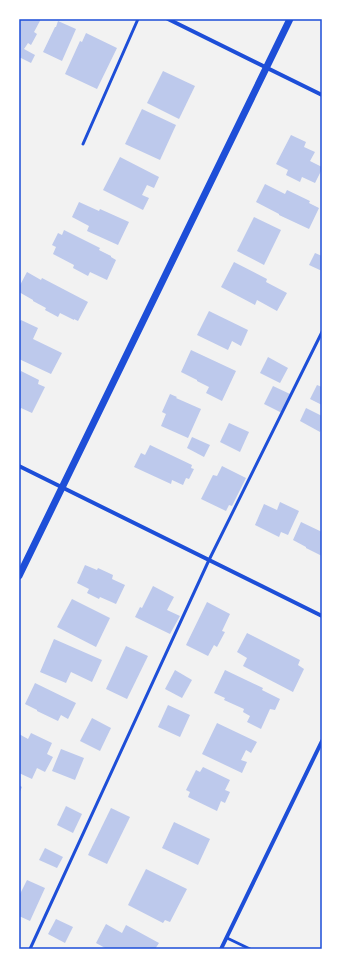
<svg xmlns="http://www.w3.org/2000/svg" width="341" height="968" font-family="Roboto,sans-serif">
<rect width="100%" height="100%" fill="#f2f2f2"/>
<g fill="#bdc9ec">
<path d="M19,19H41L34,32L37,34L31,45L28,43L24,49L35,55L31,63L19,57Z"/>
<path d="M58,21L76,29L62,61L43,52L55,27H56Z"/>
<path d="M86,33L117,48L97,89L65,74L80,41L82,42Z"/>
<path d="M163,71L195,86L179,119L147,103Z"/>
<path d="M142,109L176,125L160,160L125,144Z"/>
<path d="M291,135L306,142L304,147L315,152L310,161L322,167V169L315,183L302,177L300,182L286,175L288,170L276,164Z"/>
<path d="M120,157L159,177L154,188L147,185L142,195L149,198L143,210L103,190Z"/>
<path d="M265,184L285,194L287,190L310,201L309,203L319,208L309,229L279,215V214L256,202Z"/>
<path d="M79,202L99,211L100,209L129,222L118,245L87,231L89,226L72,217Z"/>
<path d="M254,217L281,230L264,265L237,251Z"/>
<path d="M64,230L100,248L99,250L111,256V257L116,260L107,280L90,272L88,276L73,268L74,265L53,254L56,247L52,245L58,233L62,235Z"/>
<path d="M315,253L322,256V271L309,265Z"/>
<path d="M234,262L267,279L266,282L287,293L277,311L257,300L255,305L221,287Z"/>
<path d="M27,272L41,280L42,278L88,302L78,321L74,319V320L60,313L58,317L45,310L46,308L33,301V300L19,292V287Z"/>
<path d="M209,311L248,330L241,346L232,341L228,350L197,335Z"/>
<path d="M21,320L38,328L33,339L62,353L51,374L19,359V323Z"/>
<path d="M191,350L236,371L222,401L206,393L209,387L197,381V380L181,372Z"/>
<path d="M268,357L288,368L280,383L260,373Z"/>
<path d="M21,371L39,380L38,384L45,387L32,413L21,408L19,412V373L20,374Z"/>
<path d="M317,385L322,387V405L310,399Z"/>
<path d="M273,386L290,394L282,413L264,404Z"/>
<path d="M170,394L177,397L176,398L201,409L188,438L161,426L166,414L162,412Z"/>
<path d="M306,408L322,416V428L320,432L300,421Z"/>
<path d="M229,423L249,432L240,452L220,442Z"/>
<path d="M192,437L210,445L204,457L187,448Z"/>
<path d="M150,445L192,465L191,468L194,469L189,479L186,478L183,485L172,480L171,484L134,467L141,453L145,455Z"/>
<path d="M222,466L246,478L232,506L229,505L226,511L201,499L213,475L217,476Z"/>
<path d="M280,502L299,511L288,535L281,532L279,537L255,525L264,504L277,510Z"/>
<path d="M301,522L322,532V556L306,548V547L293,540Z"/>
<path d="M85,565L97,570L98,568L113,575L112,579L125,585L116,604L100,597L99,599L87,593L89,589L77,583Z"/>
<path d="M153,586L174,597L167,610L180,616L170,634L135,617L140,607L142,608Z"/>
<path d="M72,599L110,618L96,647L57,627Z"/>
<path d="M207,602L230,614L222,631L225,632L217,647L214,645L208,656L186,645Z"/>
<path d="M247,633L300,660L298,665L304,669L293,692L243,666L247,658L237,652Z"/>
<path d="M54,639L102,660L92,682L71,672L66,683L40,672Z"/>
<path d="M126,646L148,656L127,699L106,689Z"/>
<path d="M175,670L192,680L182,698L165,689Z"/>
<path d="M225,670L263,688L262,690L280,699L275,710L270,709L261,729L247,722L250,716L243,712L244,709L224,700L225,698L214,693Z"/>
<path d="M35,683L76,703L68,719L61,715L58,721L37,711V710L25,704Z"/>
<path d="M168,705L190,715L180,737L158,727Z"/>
<path d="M92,718L111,728L100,751L80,741Z"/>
<path d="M217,723L257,742L251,753L246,750L241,760L247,762L242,773L202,754Z"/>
<path d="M31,733L52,743L47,754L53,757L45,772L37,768L32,779L19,773V734L28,739Z"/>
<path d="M61,749L84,758L75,780L52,771Z"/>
<path d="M203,767L230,780L225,790L230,792L225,803L221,801L217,811L188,797L190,792L186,790L196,770L200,772Z"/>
<path d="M19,785L22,787L19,794Z"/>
<path d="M66,806L82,814L73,833L57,825Z"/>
<path d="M111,808L130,817L107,864L88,855Z"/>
<path d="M174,822L210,839L198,865L162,848Z"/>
<path d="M45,848L63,857L57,868L39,860Z"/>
<path d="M146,869L187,889L170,922L165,920L163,923L128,905Z"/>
<path d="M27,880L45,888L30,921L19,916V896Z"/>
<path d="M56,919L73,927L65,943L48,934Z"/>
<path d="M106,924L122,933L126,925L159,943L155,949H107L96,943Z"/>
</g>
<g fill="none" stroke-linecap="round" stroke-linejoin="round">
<g stroke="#1d4ed8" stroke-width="3">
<path d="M83,144L138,19"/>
<path d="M227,938L250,949"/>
<path d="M30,949L209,560L322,332"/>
</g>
<g stroke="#1d4ed8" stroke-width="4">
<path d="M168,19L322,95"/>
<path d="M19,466L322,616"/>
<path d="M221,949L322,741"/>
</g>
<path stroke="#1d4ed8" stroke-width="7" d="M19,576L290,19"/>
</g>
<rect width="341" height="968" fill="none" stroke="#ffffff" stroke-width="40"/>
<rect x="20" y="20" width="301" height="928" fill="none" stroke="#1d4ed8" stroke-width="1.5"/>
</svg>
